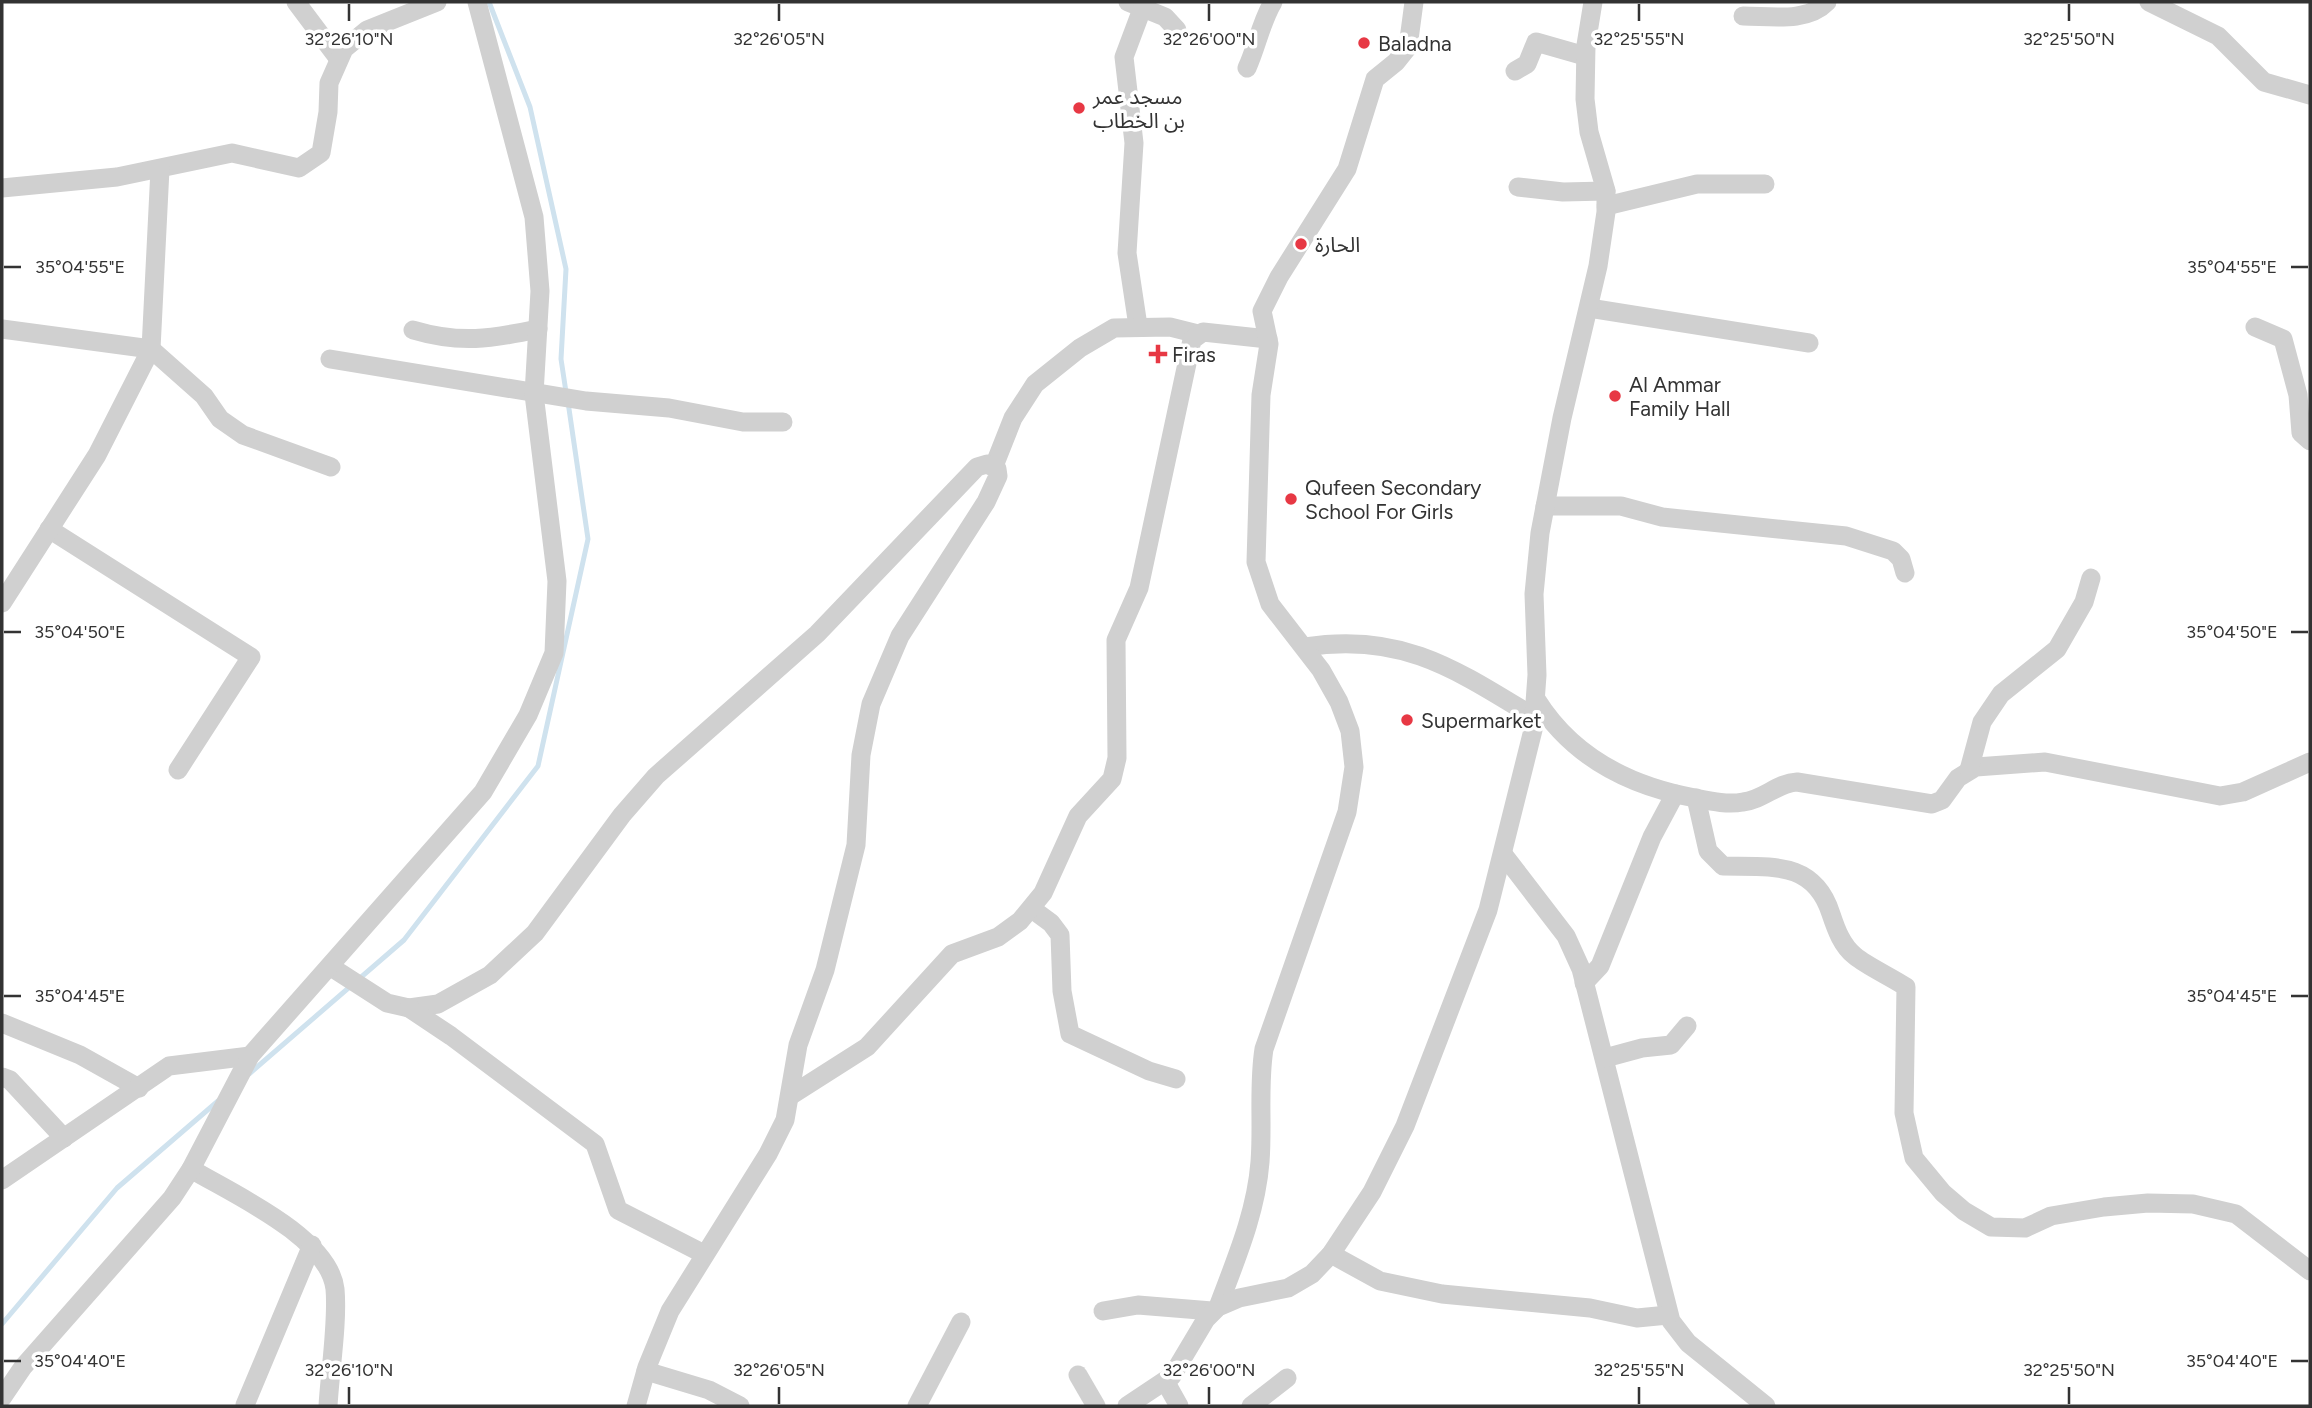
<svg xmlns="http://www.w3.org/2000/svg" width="2312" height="1408" font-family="Figtree,'Noto Sans Arabic',sans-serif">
<rect width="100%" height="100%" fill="#fff"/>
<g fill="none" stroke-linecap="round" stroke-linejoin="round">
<g stroke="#cfe2ee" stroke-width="5">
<path d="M489,2L530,107L566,269L561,359L566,392"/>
<path d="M249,1074L404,940L538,766L588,539L568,402"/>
<path d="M2,1324L117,1188L218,1101"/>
</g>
<g stroke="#d0d0d0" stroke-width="19">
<path d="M296,2L338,58"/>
<path d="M1128,2L1165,17L1177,30"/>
<path d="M2149,2L2218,36L2264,82L2310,95"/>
<path d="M1743,16C1770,16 1807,23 1827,2"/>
<path d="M1247,68C1257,46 1261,22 1273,2"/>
<path d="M1515,71L1527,64L1536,42L1585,56"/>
<path d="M1518,187L1563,192L1606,191"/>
<path d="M2,188L117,177L232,153L299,168L321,153L328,112L329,83L344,49L367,30L437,2"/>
<path d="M1606,206L1697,184H1765"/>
<path d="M1589,308L1809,343"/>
<path d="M1138,326L1127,253L1134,143L1124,57L1142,9"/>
<path d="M2255,327L2283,339L2298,395L2301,433L2310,441"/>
<path d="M2,329L151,349L204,396L220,419L243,435L331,467"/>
<path d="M413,330C460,344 491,339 538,329"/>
<path d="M330,359L586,401L669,408L743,422H783"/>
<path d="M994,466L1013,418L1035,384L1080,348L1114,328L1170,327L1198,334"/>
<path d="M1545,506H1621L1662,517L1846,536L1893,551L1901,559L1905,573"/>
<path d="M49,529L251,657L178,770"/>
<path d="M2,603L97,455L151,349L160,169"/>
<path d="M1305,647C1402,632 1455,669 1534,717"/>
<path d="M1536,699C1572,757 1629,786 1695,798C1710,801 1727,805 1743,802C1763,800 1777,783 1797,782L1932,804L1942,800L1958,778L1976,767L2045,762L2220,796L2243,792L2310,762"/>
<path d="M1969,770L1982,722L2001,694L2057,649L2084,602L2091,578"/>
<path d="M1696,798L1708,851L1723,866C1770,867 1814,860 1831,914C1836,929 1842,946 1855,956C1867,966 1891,977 1906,987L1904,1113L1914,1158L1943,1193L1964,1211L1991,1227L2025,1228L2051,1216L2104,1207L2148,1203L2193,1204L2236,1214L2310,1271"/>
<path d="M1503,854L1566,936L1581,969L1671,1321L1688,1343L1766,1406"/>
<path d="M1032,909L1051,923L1060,935L1062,991L1070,1034L1149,1071L1176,1079"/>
<path d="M331,967L387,1003L409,1008L438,1004L490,975L535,933L622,815L656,776L817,634L977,467L987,464L997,469L998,476L986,502L900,636L871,704L861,755L856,845L825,970L798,1045L785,1120L768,1154L670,1311L647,1367L636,1406"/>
<path d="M1584,983L1600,966L1652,837L1675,794"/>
<path d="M409,1008L451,1036L595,1144L618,1210L704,1254"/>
<path d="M2,1023L80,1055L139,1088"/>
<path d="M1605,1058L1642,1048L1671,1045L1687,1026"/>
<path d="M2,1077L10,1080L64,1138"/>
<path d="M790,1096L867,1047L952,954L998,937L1020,921L1043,893L1078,816L1112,779L1117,758L1116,640L1139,588L1192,340L1203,332L1268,339"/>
<path d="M191,1169C233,1194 329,1237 335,1289C338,1322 330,1371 328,1406"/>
<path d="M2,1180L169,1066L250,1056"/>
<path d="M1331,1254L1380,1281L1442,1294L1590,1308L1637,1318L1668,1315"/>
<path d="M1218,1307C1236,1259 1256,1213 1260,1162C1263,1124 1258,1086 1264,1049L1347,812L1354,767L1350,731L1339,702L1321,670L1270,604L1256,562L1261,395L1269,344L1262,311L1279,277L1347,169L1375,79L1396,62L1408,47L1414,2"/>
<path d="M1103,1311L1138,1305L1212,1311"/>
<path d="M646,1371L709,1390L740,1406"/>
<path d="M1078,1375L1096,1406"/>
<path d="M1165,1381L1179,1406"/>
<path d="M2,1398L23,1367L172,1198L191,1169L250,1056L483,792L528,715L554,653L557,581L534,394L540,291L534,217L477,2"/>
<path d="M245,1405L312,1245"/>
<path d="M917,1406L961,1322"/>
<path d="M1127,1406L1172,1376L1206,1319L1218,1307L1239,1298L1288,1288L1312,1274L1331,1254L1372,1192L1405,1126L1488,910L1533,730L1537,675L1534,594L1540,533L1562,418L1598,266L1606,212V191L1589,132L1585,99L1586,45L1593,2"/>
<path d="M1251,1406L1287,1378"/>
</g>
</g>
<path fill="none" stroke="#333" stroke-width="2.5" d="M349,4V21M779,4V21M1209,4V21M1639,4V21M2069,4V21M4,267H21M2291,267H2308M4,632H21M2291,632H2308M4,996H21M2291,996H2308M4,1361H21M2291,1361H2308M349,1387V1404M779,1387V1404M1209,1387V1404M1639,1387V1404M2069,1387V1404"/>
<g fill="#e73844" stroke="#fff" stroke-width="2.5">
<circle cx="1364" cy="43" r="7"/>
<circle cx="1079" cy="108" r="7"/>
<circle cx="1301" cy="244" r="7"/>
<path d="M1154.5 343.5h7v7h7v7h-7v7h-7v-7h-7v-7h7z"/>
<circle cx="1615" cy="396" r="7"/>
<circle cx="1291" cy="499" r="7"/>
<circle cx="1407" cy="720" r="7"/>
</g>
<g text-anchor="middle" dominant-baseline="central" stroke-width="7" stroke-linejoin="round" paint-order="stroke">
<g font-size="21" fill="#333" stroke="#fff" text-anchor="start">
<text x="1378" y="43">Baladna</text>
<text x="1093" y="96">مسجد عمر<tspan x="1093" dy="24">بن الخطاب</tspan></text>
<text x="1315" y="244">الحارة</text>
<text x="1172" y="354">Firas</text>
<text x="1629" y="384">Al Ammar<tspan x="1629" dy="24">Family Hall</tspan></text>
<text x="1305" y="487">Qufeen Secondary<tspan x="1305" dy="24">School For Girls</tspan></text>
<text x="1421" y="720">Supermarket</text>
</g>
</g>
<g font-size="18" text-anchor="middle" fill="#333" stroke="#fff" stroke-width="7" stroke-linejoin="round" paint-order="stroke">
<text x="349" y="45">32°26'10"N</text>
<text x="779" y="45">32°26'05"N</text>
<text x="1209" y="45">32°26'00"N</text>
<text x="1639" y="45">32°25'55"N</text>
<text x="2069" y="45">32°25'50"N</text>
<text x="2232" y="273">35°04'55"E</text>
<text x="80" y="273">35°04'55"E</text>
<text x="2232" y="638">35°04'50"E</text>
<text x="80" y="638">35°04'50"E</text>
<text x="2232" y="1002">35°04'45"E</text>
<text x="80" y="1002">35°04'45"E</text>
<text x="2232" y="1367">35°04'40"E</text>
<text x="80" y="1367">35°04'40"E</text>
<text x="349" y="1376">32°26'10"N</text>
<text x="779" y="1376">32°26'05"N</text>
<text x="1209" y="1376">32°26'00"N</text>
<text x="1639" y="1376">32°25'55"N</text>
<text x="2069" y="1376">32°25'50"N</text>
</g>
<rect width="2312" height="1408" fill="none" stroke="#333333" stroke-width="7"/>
</svg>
